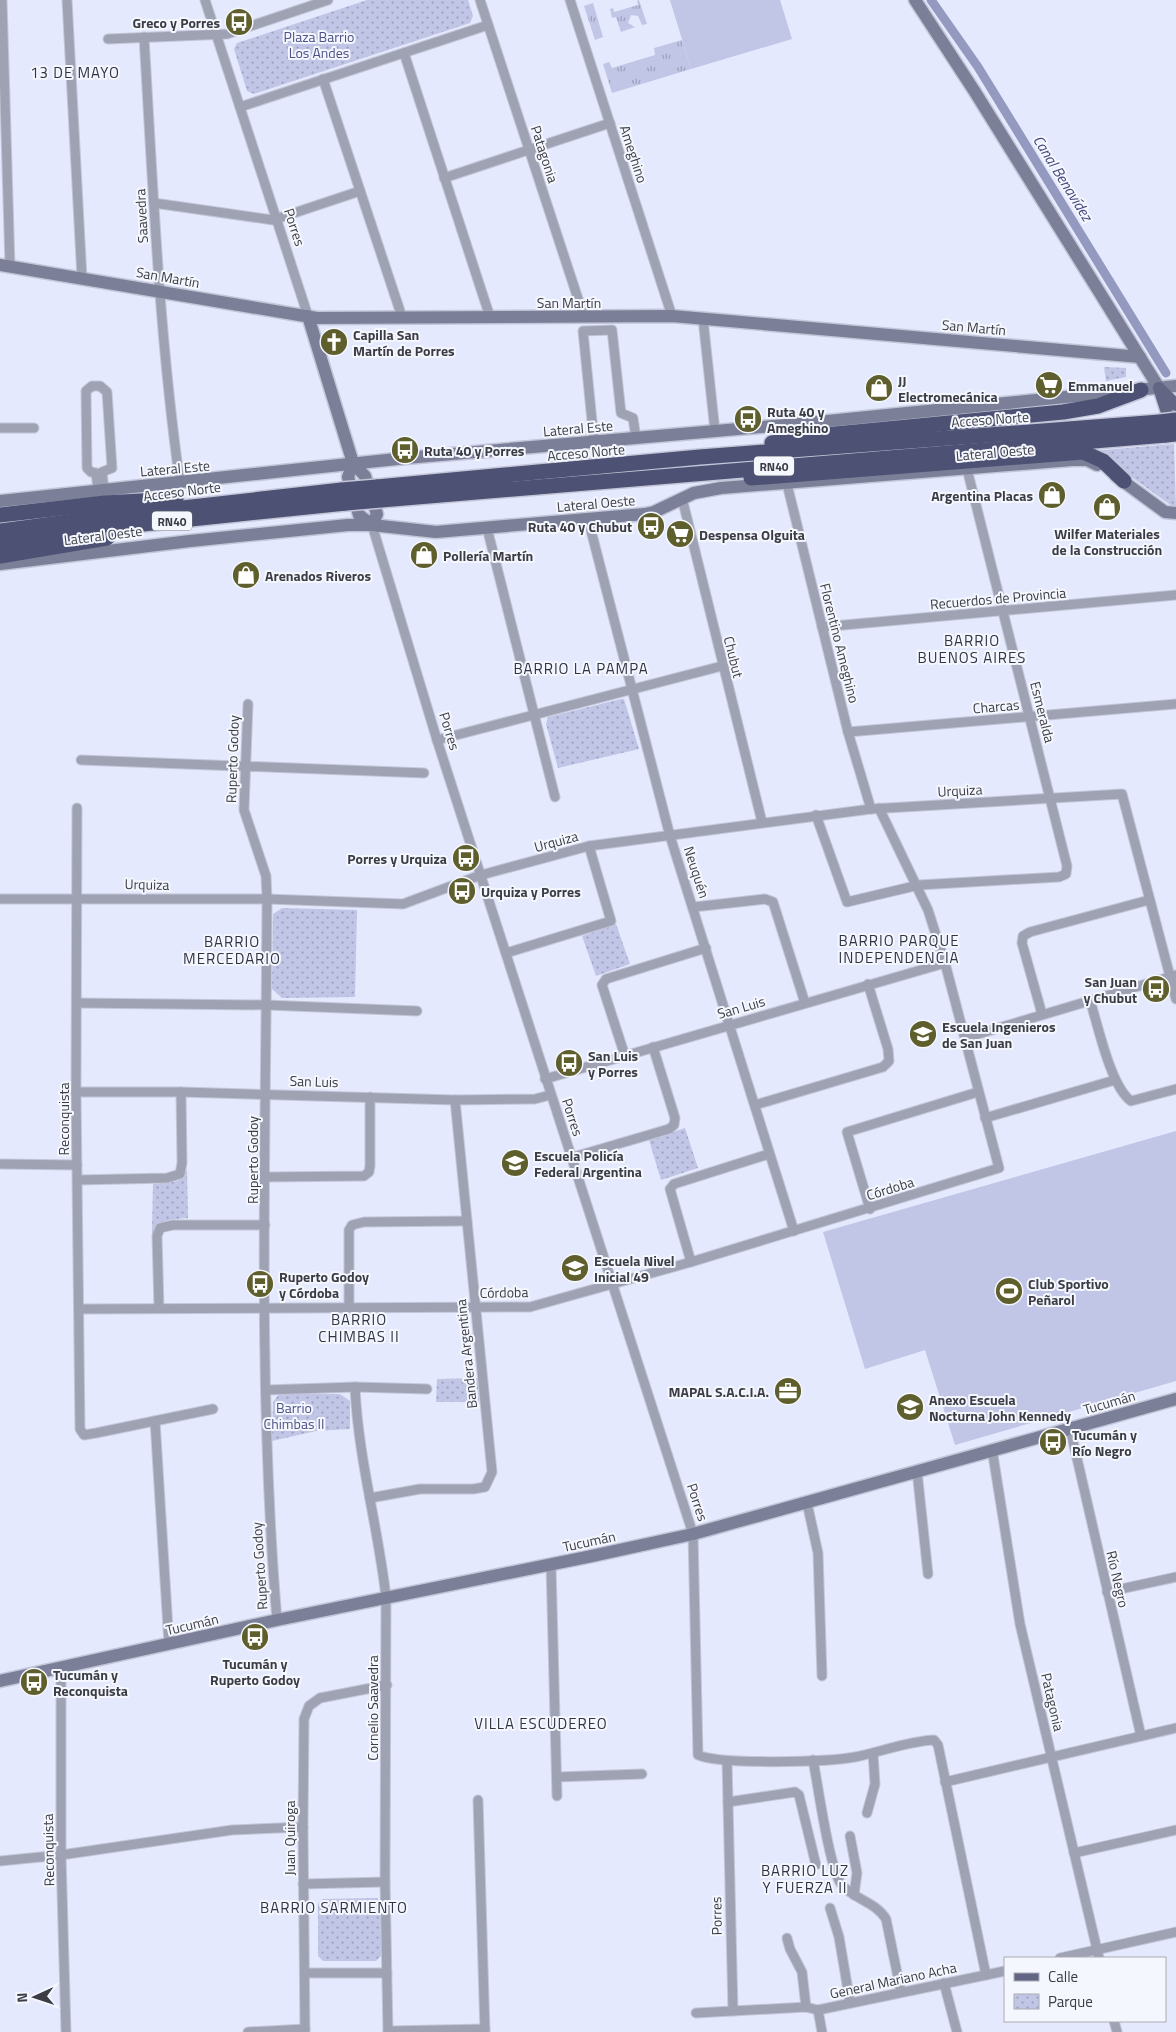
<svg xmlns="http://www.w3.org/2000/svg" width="1176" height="2032" font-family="'Titillium Web',sans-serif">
<defs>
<pattern id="grass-tufts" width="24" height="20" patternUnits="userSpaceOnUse" patternTransform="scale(1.25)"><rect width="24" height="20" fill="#c1c5e6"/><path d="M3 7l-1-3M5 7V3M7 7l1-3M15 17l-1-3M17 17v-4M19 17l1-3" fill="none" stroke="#9ea1bc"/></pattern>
<pattern id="park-dots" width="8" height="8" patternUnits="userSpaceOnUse" patternTransform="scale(1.25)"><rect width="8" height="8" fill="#c1c5e6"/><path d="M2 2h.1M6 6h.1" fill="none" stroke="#9ea1bc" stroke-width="1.8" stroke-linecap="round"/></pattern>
</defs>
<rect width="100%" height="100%" fill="#e5e9fd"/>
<g fill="url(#grass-tufts)">
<path d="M639,0L647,24L642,25L638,16L631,15L628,23L635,27L621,32L616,17L612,18L610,9L613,8L614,12L638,5L637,1Z"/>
<path d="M593,3L603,37L595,40L584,6Z"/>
<path d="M682,40L691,69L612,93L603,64L609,62L612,68L655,55L654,48Z"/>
</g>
<g fill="url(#park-dots)">
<path d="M367,0H468L473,16L470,23L254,94L247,91L234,49L237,43Z"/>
<path d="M1104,367L1126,368V377L1106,381Z"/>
<path d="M1174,444L1176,509L1119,468L1091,451Z"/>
<path d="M621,699H624L639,749L558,768L546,724L548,717Z"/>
<path d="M282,908L357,910L355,997L282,998L272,989L273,914Z"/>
<path d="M616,924L630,964L596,976L582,936Z"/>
<path d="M685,1128L698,1168L661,1180L649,1140Z"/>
<path d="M187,1170L188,1218C173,1220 161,1218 154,1233H152L153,1184L178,1181Z"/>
<path d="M478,1378L479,1402H436L437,1379Z"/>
<path d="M279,1394H340L350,1401V1429L316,1431L272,1441L273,1402Z"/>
<path d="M377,1898L381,1903V1956L376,1961H323L318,1956V1904L323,1899Z"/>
</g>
<g fill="#c1c5e6">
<path d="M670,0H780L792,39L691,69Z"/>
<path d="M1176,1131V1381L955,1445L925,1350L865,1369L823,1232Z"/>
</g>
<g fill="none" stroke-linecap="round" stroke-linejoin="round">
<path stroke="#9499bf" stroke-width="9" d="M931,0L978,67L1166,373"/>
<defs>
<g id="street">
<path d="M2,0L10,266"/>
<path d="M67,0L82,278"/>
<path d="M205,0L308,316"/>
<path d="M480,0L584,317"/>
<path d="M570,0L672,316"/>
<path d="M144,37C153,186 159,335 180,483"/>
<path d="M108,39L227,34L328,0"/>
<path d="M404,53L490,317"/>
<path d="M323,79L402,317"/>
<path d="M240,107L488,25"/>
<path d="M444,178L610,123"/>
<path d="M154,203L273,220L360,191"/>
<path d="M703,319L715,431"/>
<path d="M0,428H34"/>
<path d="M594,441L583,331L612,330L621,413L633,418L636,438"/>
<path d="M787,484L848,732L871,809"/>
<path d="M98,489L96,473L91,472L87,468L86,391L92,386H100L107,392L112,468L102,472L104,489"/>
<path d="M682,498L762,822"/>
<path d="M588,519L670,836L794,1231"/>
<path d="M372,525L437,740L693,1534L698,1755C720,1765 828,1762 855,1757C881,1752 908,1741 934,1740L938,1745L986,1975"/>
<path d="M487,528L555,797"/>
<path d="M822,627L1176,595"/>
<path d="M248,704L244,810L266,876L267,899C266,1139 257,1381 277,1620"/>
<path d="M848,732L1176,704"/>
<path d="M437,740L722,666"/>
<path d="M81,760L424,773"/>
<path d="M77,808L76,1092L80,1429L84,1435L96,1433L213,1409"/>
<path d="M816,815L847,902L919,885L1059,877L1066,874L1067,866L967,469"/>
<path d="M0,899H267L403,904L481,875L589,846L871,809L1122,794L1176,999"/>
<path d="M694,907L765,899L773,902L805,1003"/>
<path d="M506,953L611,921L589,846"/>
<path d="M1090,1000C1098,1026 1111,1087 1131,1101L1176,1089"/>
<path d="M77,1003L266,1005L417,1011"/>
<path d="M1042,1014L1022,943L1023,936L1030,932L1149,900"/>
<path d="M965,1038L1176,975"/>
<path d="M625,1056L602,985L606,979L706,948"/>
<path d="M545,1079L945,963"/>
<path d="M76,1092H181L455,1100L535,1099L550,1095"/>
<path d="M755,1105L883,1067L889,1061L888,1049L868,984"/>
<path d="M985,1118L1115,1080"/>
<path d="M570,1158L669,1129L674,1125L675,1118L653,1047"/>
<path d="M0,1164L77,1165"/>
<path d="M265,1177L364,1176L369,1172L370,1166V1097"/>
<path d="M78,1180L167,1178L180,1174L182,1163L181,1092"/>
<path d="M870,1209L847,1132L978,1092"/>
<path d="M691,1262L670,1189L674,1184L769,1154"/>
<path d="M349,1306V1230L352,1225L364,1222L467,1221"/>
<path d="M159,1308L157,1236L160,1228L173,1225H265"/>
<path d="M79,1309L530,1307L691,1262L999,1168L945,963L928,910L879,808"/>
<path d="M355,1387C358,1458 378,1526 386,1597L385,1882L388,2032"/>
<path d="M266,1390L355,1387L427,1389"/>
<path d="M155,1421L169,1644"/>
<path d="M1070,1428L1141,1736"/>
<path d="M992,1449L1020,1624L1099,1958"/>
<path d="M917,1471L928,1574"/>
<path d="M370,1498L420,1489H473L485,1487L492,1472L455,1100"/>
<path d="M807,1503L818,1553L822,1676"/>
<path d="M551,1565L557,1796"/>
<path d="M1107,1592L1176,1577"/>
<path d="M61,1668V1855L66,2032"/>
<path d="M813,1760C818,1785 829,1867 841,1884C853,1899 876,1902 886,1919L901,1992"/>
<path d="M727,1761L733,2011"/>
<path d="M557,1777L642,1774"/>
<path d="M945,1782L1176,1728"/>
<path d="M478,1800L485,2032"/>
<path d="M728,1802L795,1792L799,1795L816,1865"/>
<path d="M867,1813L875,1784L873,1753"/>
<path d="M850,1836L857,1873L854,1895"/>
<path d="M1074,1853L1176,1830"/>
<path d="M0,1861L61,1855L232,1830L303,1827"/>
<path d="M303,1884L385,1882"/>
<path d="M830,1908L839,1937L850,2002"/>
<path d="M787,1938L790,1949L802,1972L806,2007"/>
<path d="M1060,1958L1176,1932"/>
<path d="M305,1973H387"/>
<path d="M944,1983L957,2032"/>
<path d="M818,2010L822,2032"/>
<path d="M696,2013L806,2007L818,2010L1005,1971"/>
<path d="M1114,2021L1117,2032"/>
<path d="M388,2031L485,2029"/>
<path d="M248,2032L305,2029"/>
<path d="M305,2032L303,1827L304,1719L309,1706L320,1698L387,1685"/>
</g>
<g id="secondary">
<path d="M915,0L975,92L1159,388"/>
<path d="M0,265L317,318L672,316L1140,357"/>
<path d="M308,316L353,463L365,476L377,514L372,525"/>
<path d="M353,463L348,477L359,515L372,525"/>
<path d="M1116,476L1165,512L1176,513"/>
<path d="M0,501L406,458L808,423L1176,386"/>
<path d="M0,564L190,541L348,525H372L436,532L645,514L654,512L694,493L721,488L1072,460H1087L1097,465"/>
<path d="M0,1681L277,1620L592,1556L693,1534L1176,1399"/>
</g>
<g id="primary">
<path d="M1159,388L1172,428"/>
<path d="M1159,388L1176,405"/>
</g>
<g id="highway">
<path d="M772,443L815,436L1063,412L1098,406L1141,390"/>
<path d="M751,478L1083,452L1103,461L1124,481"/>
<path d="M377,487L700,457L1160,422"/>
<path d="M381,500L1166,435"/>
<path d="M0,515L105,503L176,499"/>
<path d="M0,531L120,515L342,490"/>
<path d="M0,544L124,526L346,503"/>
<path d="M0,556L107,538"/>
</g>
</defs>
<use href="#street" stroke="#c3c6d8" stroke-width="11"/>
<use href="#secondary" stroke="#c3c6d8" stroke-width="15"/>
<use href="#primary" stroke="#c3c6d8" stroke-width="15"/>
<use href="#highway" stroke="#c3c6d8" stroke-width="18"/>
<use href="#street" stroke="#9fa2b3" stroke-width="9"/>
<use href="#secondary" stroke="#7b7f98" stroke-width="12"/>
<use href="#primary" stroke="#626684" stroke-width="12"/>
<use href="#highway" stroke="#4d5173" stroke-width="15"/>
<defs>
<g id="highway-bridge">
<path d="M1160,422L1176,420"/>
<path d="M1166,435L1176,434"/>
<path d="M342,490L377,487"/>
<path d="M346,503L381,500"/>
</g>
</defs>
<use href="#highway-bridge" stroke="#c3c6d8" stroke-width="18" stroke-linecap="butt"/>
<use href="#highway-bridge" stroke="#4d5173" stroke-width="15"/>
</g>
<defs>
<symbol id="bus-disc" viewBox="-11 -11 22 22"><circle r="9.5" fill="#5e5f2c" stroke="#f5f7ff"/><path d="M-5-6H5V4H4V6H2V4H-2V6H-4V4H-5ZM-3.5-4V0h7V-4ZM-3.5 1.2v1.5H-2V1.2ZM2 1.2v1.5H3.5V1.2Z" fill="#fff"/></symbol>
<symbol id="church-disc" viewBox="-11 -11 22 22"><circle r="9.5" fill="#5e5f2c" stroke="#f5f7ff"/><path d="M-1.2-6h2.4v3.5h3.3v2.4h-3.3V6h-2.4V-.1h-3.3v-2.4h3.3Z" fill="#fff"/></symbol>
<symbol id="supermarket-disc" viewBox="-11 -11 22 22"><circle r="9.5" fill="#5e5f2c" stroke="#f5f7ff"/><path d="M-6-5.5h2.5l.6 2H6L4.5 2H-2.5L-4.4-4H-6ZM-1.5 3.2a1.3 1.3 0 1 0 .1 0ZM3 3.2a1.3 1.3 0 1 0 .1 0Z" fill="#fff"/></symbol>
<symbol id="shop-disc" viewBox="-11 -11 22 22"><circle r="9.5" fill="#5e5f2c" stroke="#f5f7ff"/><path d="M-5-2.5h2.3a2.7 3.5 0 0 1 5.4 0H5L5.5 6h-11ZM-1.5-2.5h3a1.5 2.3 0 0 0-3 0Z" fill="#fff"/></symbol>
<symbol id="school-disc" viewBox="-11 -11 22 22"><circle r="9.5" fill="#5e5f2c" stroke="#f5f7ff"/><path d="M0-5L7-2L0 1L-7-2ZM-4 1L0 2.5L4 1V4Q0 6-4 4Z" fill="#fff"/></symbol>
<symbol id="stadium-disc" viewBox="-11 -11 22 22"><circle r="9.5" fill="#5e5f2c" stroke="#f5f7ff"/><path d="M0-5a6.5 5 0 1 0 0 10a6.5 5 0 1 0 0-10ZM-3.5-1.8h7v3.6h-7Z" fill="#fff"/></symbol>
<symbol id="office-disc" viewBox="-11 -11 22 22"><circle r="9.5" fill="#5e5f2c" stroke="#f5f7ff"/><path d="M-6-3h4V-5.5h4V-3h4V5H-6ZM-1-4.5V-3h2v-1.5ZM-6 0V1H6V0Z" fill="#fff"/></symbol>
</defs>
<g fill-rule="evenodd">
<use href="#bus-disc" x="223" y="6" width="32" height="32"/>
<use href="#church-disc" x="318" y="326" width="32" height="32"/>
<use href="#supermarket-disc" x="1033" y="369" width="32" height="32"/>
<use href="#shop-disc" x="863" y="372" width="32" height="32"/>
<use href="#bus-disc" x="732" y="403" width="32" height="32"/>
<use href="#bus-disc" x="389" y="434" width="32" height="32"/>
<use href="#shop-disc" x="1036" y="479" width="32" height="32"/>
<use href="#shop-disc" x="1091" y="491" width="32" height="32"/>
<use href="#bus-disc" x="635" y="510" width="32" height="32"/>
<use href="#supermarket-disc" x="664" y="518" width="32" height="32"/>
<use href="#shop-disc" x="408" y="539" width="32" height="32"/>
<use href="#shop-disc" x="230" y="559" width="32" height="32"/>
<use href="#bus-disc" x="450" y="842" width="32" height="32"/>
<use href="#bus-disc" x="446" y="875" width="32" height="32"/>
<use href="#bus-disc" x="1140" y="973" width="32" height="32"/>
<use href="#school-disc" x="907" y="1018" width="32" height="32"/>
<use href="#bus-disc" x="553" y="1047" width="32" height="32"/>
<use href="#school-disc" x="499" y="1147" width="32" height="32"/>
<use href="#school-disc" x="559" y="1252" width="32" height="32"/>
<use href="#bus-disc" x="244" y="1268" width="32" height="32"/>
<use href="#stadium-disc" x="993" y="1275" width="32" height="32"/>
<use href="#office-disc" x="772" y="1375" width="32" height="32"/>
<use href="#school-disc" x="894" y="1391" width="32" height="32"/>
<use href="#bus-disc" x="1037" y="1426" width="32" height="32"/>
<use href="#bus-disc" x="239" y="1621" width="32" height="32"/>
<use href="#bus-disc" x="18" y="1666" width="32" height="32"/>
</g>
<g text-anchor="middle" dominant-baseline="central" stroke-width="4" stroke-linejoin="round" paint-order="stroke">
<g fill="#f5f7ff" stroke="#73747c" stroke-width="1">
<rect x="754" y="456.5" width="40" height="19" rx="4"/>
<rect x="152" y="511.5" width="40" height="19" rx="4"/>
</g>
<g font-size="12" font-weight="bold" fill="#3b3c44">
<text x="774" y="466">RN40</text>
<text x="172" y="521">RN40</text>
</g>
<g font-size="14" font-weight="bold" fill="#3b3c44" stroke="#f5f7ff" text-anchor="start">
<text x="220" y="22" text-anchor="end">Greco y Porres</text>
<text x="353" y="334">Capilla San<tspan x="353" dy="16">Martín de Porres</tspan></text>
<text x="898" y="380">JJ<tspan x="898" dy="16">Electromecánica</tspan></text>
<text x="1068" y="385">Emmanuel</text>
<text x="767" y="411">Ruta 40 y<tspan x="767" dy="16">Ameghino</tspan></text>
<text x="424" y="450">Ruta 40 y Porres</text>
<text x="1033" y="495" text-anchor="end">Argentina Placas</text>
<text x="632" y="526" text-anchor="end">Ruta 40 y Chubut</text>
<text x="1107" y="533" text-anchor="middle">Wilfer Materiales<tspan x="1107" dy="16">de la Construcción</tspan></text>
<text x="699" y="534">Despensa Olguita</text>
<text x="443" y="555">Pollería Martín</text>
<text x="265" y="575">Arenados Riveros</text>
<text x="447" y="858" text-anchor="end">Porres y Urquiza</text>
<text x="481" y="891">Urquiza y Porres</text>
<text x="1137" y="981" text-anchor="end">San Juan<tspan x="1137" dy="16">y Chubut</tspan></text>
<text x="942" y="1026">Escuela Ingenieros<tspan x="942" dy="16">de San Juan</tspan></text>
<text x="588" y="1055">San Luis<tspan x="588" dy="16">y Porres</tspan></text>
<text x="534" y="1155">Escuela Policía<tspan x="534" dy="16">Federal Argentina</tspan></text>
<text x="594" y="1260">Escuela Nivel<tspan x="594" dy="16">Inicial 49</tspan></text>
<text x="279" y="1276">Ruperto Godoy<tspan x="279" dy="16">y Córdoba</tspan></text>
<text x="1028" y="1283">Club Sportivo<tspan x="1028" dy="16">Peñarol</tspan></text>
<text x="769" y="1391" text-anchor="end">MAPAL S.A.C.I.A.</text>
<text x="929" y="1399">Anexo Escuela<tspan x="929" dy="16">Nocturna John Kennedy</tspan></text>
<text x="1072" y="1434">Tucumán y<tspan x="1072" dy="16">Río Negro</tspan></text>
<text x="255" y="1663" text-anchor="middle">Tucumán y<tspan x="255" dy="16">Ruperto Godoy</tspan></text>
<text x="53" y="1674">Tucumán y<tspan x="53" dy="16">Reconquista</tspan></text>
</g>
<g font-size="14" fill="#4c5186" stroke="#f5f7ff">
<text x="319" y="36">Plaza Barrio<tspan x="319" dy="16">Los Andes</tspan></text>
<text x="294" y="1407">Barrio<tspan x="294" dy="16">Chimbas II</tspan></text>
</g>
<g font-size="14" fill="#3b3c44" stroke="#f5f7ff">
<text transform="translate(545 154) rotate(72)">Patagonia</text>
<text transform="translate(634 154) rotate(72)">Ameghino</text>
<text transform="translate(141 216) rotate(-93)">Saavedra</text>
<text transform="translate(295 227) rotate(72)">Porres</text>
<text transform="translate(168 277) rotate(10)">San Martín</text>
<text x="569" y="302">San Martín</text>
<text transform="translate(974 327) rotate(5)">San Martín</text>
<text transform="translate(990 419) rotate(-4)">Acceso Norte</text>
<text transform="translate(578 428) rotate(-5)">Lateral Este</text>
<text transform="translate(586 452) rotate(-5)">Acceso Norte</text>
<text transform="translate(995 452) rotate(-5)">Lateral Oeste</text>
<text transform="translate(175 468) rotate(-5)">Lateral Este</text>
<text transform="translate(182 491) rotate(-7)">Acceso Norte</text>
<text transform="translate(596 503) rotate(-5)">Lateral Oeste</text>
<text transform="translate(103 535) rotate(-7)">Lateral Oeste</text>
<text transform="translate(998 598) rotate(-5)">Recuerdos de Provincia</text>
<text transform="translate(840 643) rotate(76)">Florentino Ameghino</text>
<text transform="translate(734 657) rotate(76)">Chubut</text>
<text transform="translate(996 706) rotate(-5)">Charcas</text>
<text transform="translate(1043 712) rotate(76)">Esmeralda</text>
<text transform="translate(450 731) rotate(73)">Porres</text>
<text transform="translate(232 759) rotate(-88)">Ruperto Godoy</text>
<text transform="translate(960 790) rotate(-3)">Urquiza</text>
<text transform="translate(556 841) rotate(-15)">Urquiza</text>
<text transform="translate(697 872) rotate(72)">Neuquén</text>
<text transform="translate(147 884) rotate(1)">Urquiza</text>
<text transform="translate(741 1007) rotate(-16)">San Luis</text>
<text transform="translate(314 1081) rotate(2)">San Luis</text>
<text transform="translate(573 1117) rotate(72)">Porres</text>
<text transform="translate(63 1119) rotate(-90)">Reconquista</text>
<text transform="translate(252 1160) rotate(-90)">Ruperto Godoy</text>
<text transform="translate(890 1188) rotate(-17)">Córdoba</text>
<text transform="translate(504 1292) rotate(-1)">Córdoba</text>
<text transform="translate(466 1354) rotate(-96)">Bandera Argentina</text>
<text transform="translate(1109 1402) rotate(-16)">Tucumán</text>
<text transform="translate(698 1502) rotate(72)">Porres</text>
<text transform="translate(589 1541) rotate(-12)">Tucumán</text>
<text transform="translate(259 1566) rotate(-94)">Ruperto Godoy</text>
<text transform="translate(1118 1579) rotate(77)">Río Negro</text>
<text transform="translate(192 1624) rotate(-13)">Tucumán</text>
<text transform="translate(1053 1702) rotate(77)">Patagonia</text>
<text transform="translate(372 1708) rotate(-90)">Cornelio Saavedra</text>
<text transform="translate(289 1838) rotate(-90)">Juan Quiroga</text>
<text transform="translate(48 1850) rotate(-91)">Reconquista</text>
<text transform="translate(716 1916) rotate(-91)">Porres</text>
<text transform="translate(893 1980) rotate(-12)">General Mariano Acha</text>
</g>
<g font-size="15" letter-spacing="1" fill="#313443" stroke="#f5f7ff">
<text x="75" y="72">13 DE MAYO</text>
<text x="972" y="640">BARRIO<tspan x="972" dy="17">BUENOS AIRES</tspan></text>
<text x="581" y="668">BARRIO LA PAMPA</text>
<text x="899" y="940">BARRIO PARQUE<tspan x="899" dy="17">INDEPENDENCIA</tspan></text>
<text x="232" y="941">BARRIO<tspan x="232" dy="17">MERCEDARIO</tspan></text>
<text x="359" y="1319">BARRIO<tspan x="359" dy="17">CHIMBAS II</tspan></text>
<text x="541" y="1723">VILLA ESCUDEREO</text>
<text x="805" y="1870">BARRIO LUZ<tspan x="805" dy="17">Y FUERZA II</tspan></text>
<text x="334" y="1907">BARRIO SARMIENTO</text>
</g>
<g font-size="15" font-style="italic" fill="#43477b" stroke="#f5f7ff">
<text transform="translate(1063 178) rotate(58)">Canal Benavídez</text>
</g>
</g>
<rect x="1004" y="1957" width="162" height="65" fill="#f5f7ff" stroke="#abacb4"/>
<rect x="1014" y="1973" width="25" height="8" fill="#626684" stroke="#abacb4"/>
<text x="1048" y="1982" font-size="15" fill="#3b3c44">Calle</text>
<rect x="1014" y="1994" width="25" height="15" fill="url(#park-dots)" stroke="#abacb4"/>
<text x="1048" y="2007" font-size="15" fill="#3b3c44">Parque</text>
<g transform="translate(35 1997) rotate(267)" stroke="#f5f7ff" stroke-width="4" paint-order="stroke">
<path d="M0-4L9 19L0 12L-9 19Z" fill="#3b3c44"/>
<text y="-8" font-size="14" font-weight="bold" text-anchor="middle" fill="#3b3c44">N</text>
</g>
</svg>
